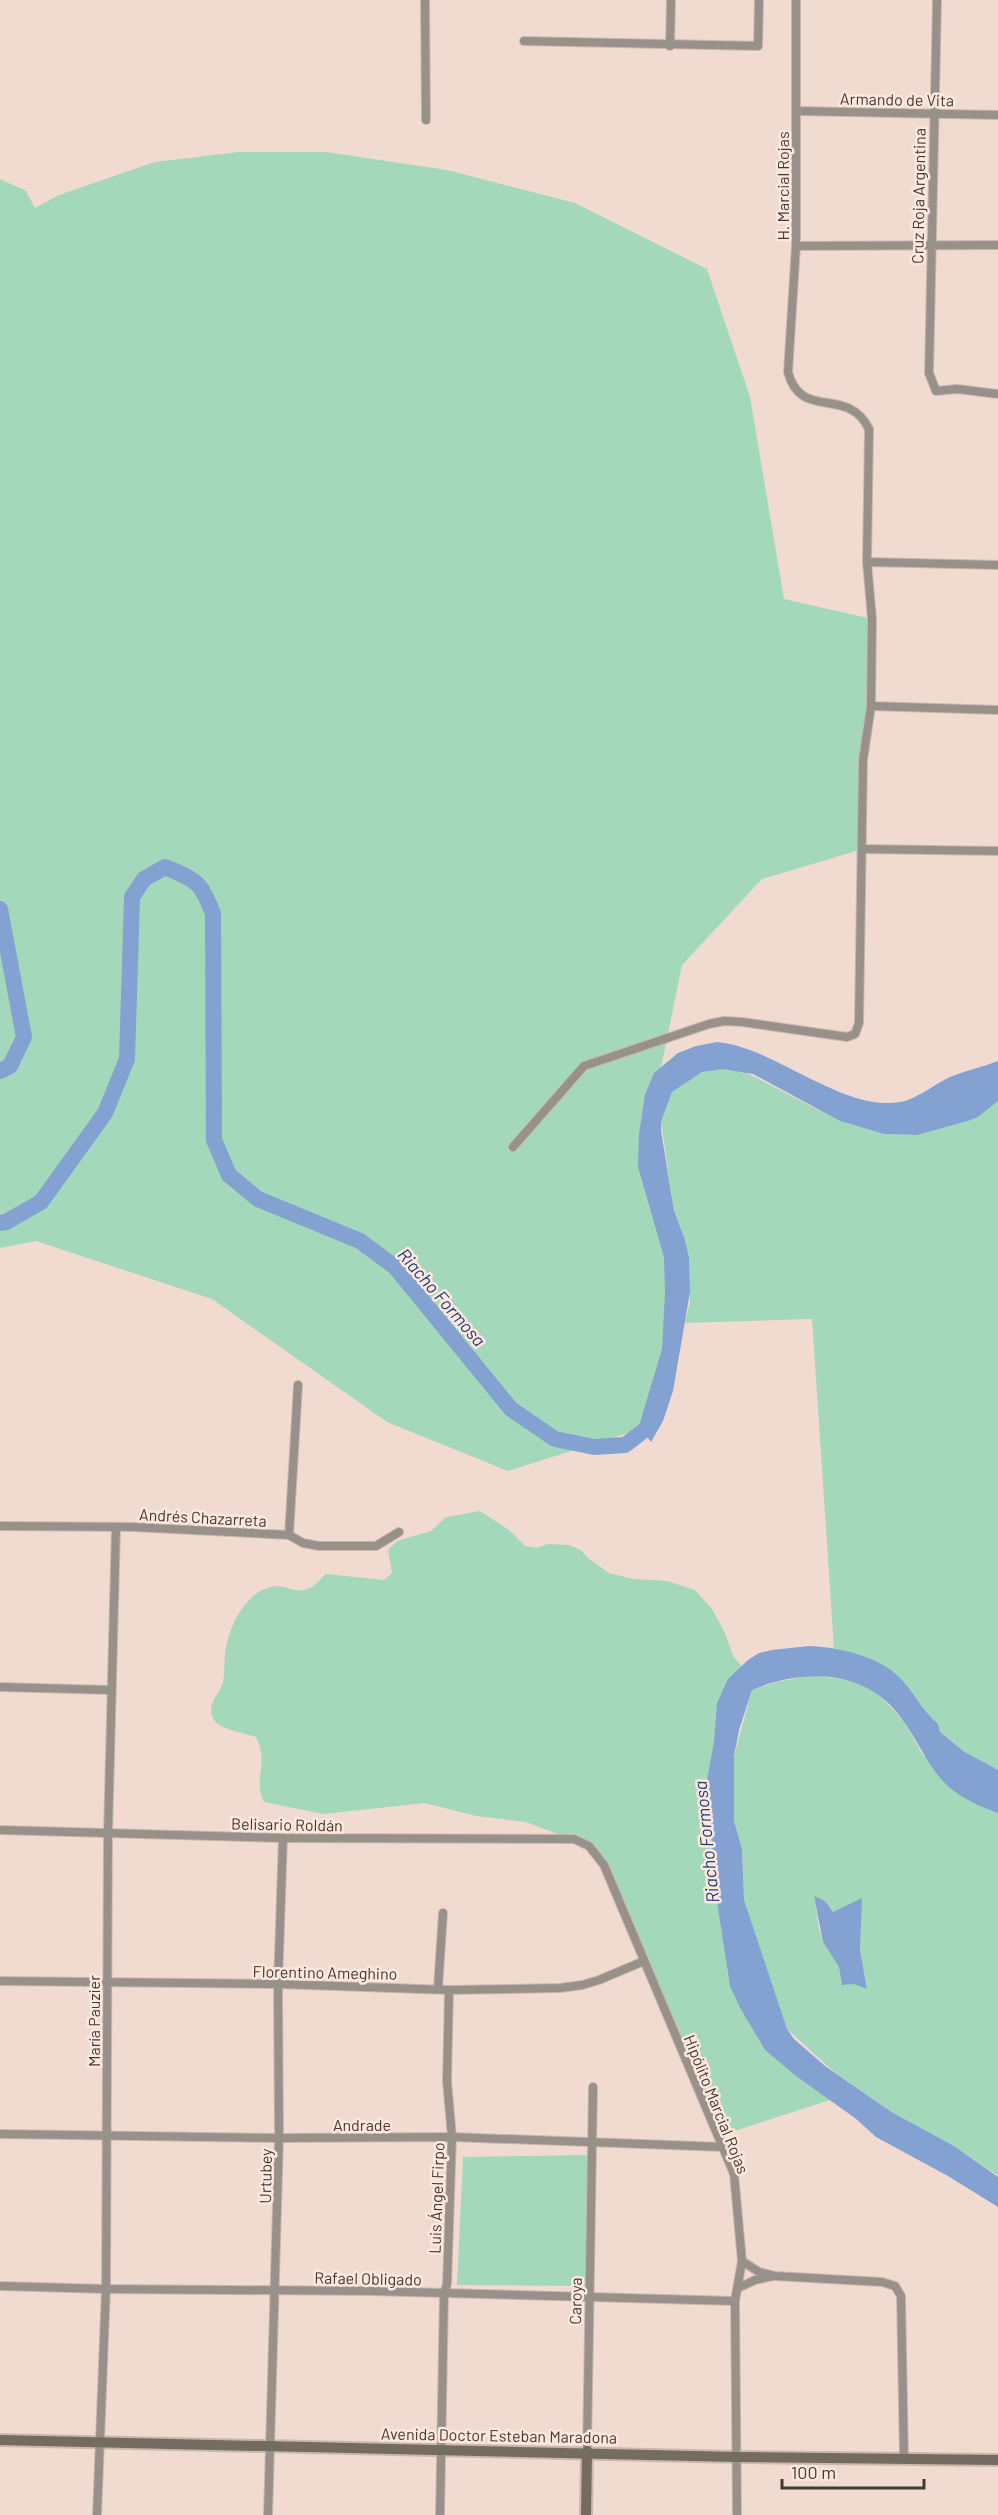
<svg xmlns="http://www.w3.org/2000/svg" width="998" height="2515" font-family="Barlow,sans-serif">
<rect width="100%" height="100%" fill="#f1dbd0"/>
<g fill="#a3d8ba" fill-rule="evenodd">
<path d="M239,152H326L447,170L575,203L707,269L750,397L784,599L872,619L871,706L863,760V849L762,879L682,965L651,1117L676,1279L650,1426L508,1471L387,1422L212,1299L36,1241L0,1248V179L26,191L35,208L59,195L155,162Z"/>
<path d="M723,1069L743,1071L840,1121L884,1134L917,1135L968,1121L978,1117L998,1101V1770L963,1751L939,1732L898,1676L862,1656L834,1648L812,1319L685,1323L690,1302L689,1258L685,1240L674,1211L661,1122L672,1092L702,1071Z"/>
<path d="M480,1511L509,1530L525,1546L536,1548L548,1544L569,1545L581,1550L588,1558L609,1573L633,1579L667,1581L695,1590L712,1609L725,1633L733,1656L751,1677L712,1827V1869L721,1915L728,1975L740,2008L765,2050L830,2100L719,2136L604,1865L589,1846L526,1822L476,1816L425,1803L323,1814L264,1802C252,1779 270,1764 256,1737C245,1733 219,1729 214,1720C205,1703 220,1695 223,1682C225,1673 224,1664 225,1655C227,1634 238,1607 256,1594C282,1576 290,1596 308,1589C315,1586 320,1579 326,1574L384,1580L392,1573L388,1550L397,1541L431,1531L446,1517Z"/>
<path d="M813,1675L854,1681L876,1692L903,1720L923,1755L998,1813V2176L954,2146L899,2117L833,2071L787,2029L781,2015L744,1900L742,1849L734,1822V1756L752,1690L777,1682ZM814,1897L825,1901L833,1912L861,1899L860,1950L867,1988L854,1983L842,1985L839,1967L823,1942L819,1929Z"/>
<path d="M591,2155L585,2286L457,2285L463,2157Z"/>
</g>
<g fill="#83a1d1">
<path d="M717,1042C775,1047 842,1112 900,1102C915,1100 935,1084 950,1077C965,1071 982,1067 998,1061V1101L978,1117L968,1121L917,1135L884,1134L840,1121L753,1074L723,1069L702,1072L672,1092L661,1122V1131L674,1211L685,1240L689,1258L690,1292L673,1391L663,1421L651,1442L639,1426L662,1349L665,1293L664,1257L638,1167L639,1134L645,1095L654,1073L678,1053L696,1046Z"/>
<path d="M809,1646C838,1647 879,1656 900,1678C914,1692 922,1711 938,1724L940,1732L963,1751L998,1770V1813C980,1806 964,1800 949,1787C928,1768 919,1742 902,1719C867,1669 804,1668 752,1690L739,1730L734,1756V1821L742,1849L744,1900L787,2029L794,2039L825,2066L893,2113L954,2146L998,2177V2207L948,2176L876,2137L855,2118L796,2076L765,2050L740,2008L730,1986L712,1869V1827L707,1815L705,1791L714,1742L717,1703L728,1679L748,1660L759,1653L772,1650Z"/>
<path d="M814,1896L825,1901L833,1912L862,1898L860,1950L867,1989L854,1984L842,1985L839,1967L823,1942Z"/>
</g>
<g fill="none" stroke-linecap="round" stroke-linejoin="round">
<g stroke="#83a1d1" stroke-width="16">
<path d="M0,909L24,1037L10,1066L0,1071"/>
<path d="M0,1223L6,1222L41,1202L105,1113L127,1059L132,897L144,879L165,867C197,880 201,882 213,914L214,1140L229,1175L258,1199L360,1241L395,1267L511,1409L555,1439L594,1447L625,1445L650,1426L654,1413"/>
</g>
<defs>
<g id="street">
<path d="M425,0L426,120"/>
<path d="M937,0L929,373L936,391L957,389L998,394"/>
<path d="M524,41L758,46L759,0"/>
<path d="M670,46L671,0"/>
<path d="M796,111L998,115"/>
<path d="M796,246L998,245"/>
<path d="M867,562L998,565"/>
<path d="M871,706L998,710"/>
<path d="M863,849L998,851"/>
<path d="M513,1147L584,1066L709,1024L724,1021L742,1022L847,1037L855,1034L859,1023L863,760L871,706L872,619L867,562L869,429C848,385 801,422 788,372L796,246V0"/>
<path d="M0,1526L133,1527L289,1535L303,1543L319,1546H376L399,1532"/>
<path d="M289,1535L298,1385"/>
<path d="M0,1687L111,1690"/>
<path d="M0,1830L283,1838L574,1839L589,1846L604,1865L734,2174L742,2261L735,2301L737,2515"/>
<path d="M0,1981L278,1984L449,1990L560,1988L582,1985L599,1980L644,1961"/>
<path d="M438,1988L443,1913"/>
<path d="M0,2134L279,2138L452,2137L723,2147"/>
<path d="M742,2261L759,2272L775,2276L882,2282L895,2286L901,2296L904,2458"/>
<path d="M0,2286L106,2289L370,2291L735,2301"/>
<path d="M738,2288L755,2280L773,2276"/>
<path d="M587,2451L593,2087"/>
<path d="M97,2515L106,2289L108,1833L116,1527"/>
<path d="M268,2515L279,2138L278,1984L283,1838"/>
<path d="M440,2515L444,2293L447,2284L452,2137L447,2081L449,1990"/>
</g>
<g id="secondary">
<path d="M0,2440L737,2457L998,2460"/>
<path d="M586,2515L587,2451"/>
</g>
</defs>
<use href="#street" stroke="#cab7ae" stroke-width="10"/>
<use href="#secondary" stroke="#cab7ae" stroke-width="14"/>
<use href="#street" stroke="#97918a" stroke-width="8"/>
<use href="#secondary" stroke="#746b61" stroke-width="10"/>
</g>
<g text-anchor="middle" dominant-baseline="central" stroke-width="5" stroke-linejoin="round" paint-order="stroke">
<g font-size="16" fill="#413934" stroke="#fee8dd">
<text transform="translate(897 99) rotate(1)">Armando de Vita</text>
<text transform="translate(782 186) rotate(-90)">H. Marcial Rojas</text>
<text transform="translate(918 196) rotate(-89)">Cruz Roja Argentina</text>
<text transform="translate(203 1517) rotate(3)">Andrés Chazarreta</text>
<text transform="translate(287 1824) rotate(1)">Belisario Roldán</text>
<text transform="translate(325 1972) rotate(1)">Florentino Ameghino</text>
<text transform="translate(93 2021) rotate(-90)">María Pauzier</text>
<text transform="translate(717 2104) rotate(68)">Hipólito Marcial Rojas</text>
<text x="362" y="2124">Andrade</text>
<text transform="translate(265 2176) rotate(-89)">Urtubey</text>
<text transform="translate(436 2198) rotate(-88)">Luis Ángel Firpo</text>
<text transform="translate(368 2278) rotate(1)">Rafael Obligado</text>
<text transform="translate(575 2301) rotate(-89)">Caroya</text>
<text transform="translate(499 2435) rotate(1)">Avenida Doctor Esteban Maradona</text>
</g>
<g font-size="18" font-style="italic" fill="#1b3f79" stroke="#fee8dd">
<text transform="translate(442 1297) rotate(49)">Riacho Formosa</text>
<text transform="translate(706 1842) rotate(-96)">Riacho Formosa</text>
</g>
</g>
<path d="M782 2479v9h142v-9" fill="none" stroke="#413934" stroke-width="3"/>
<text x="791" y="2479" font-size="18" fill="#413934" stroke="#fee8dd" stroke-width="4.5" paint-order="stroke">100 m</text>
</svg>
